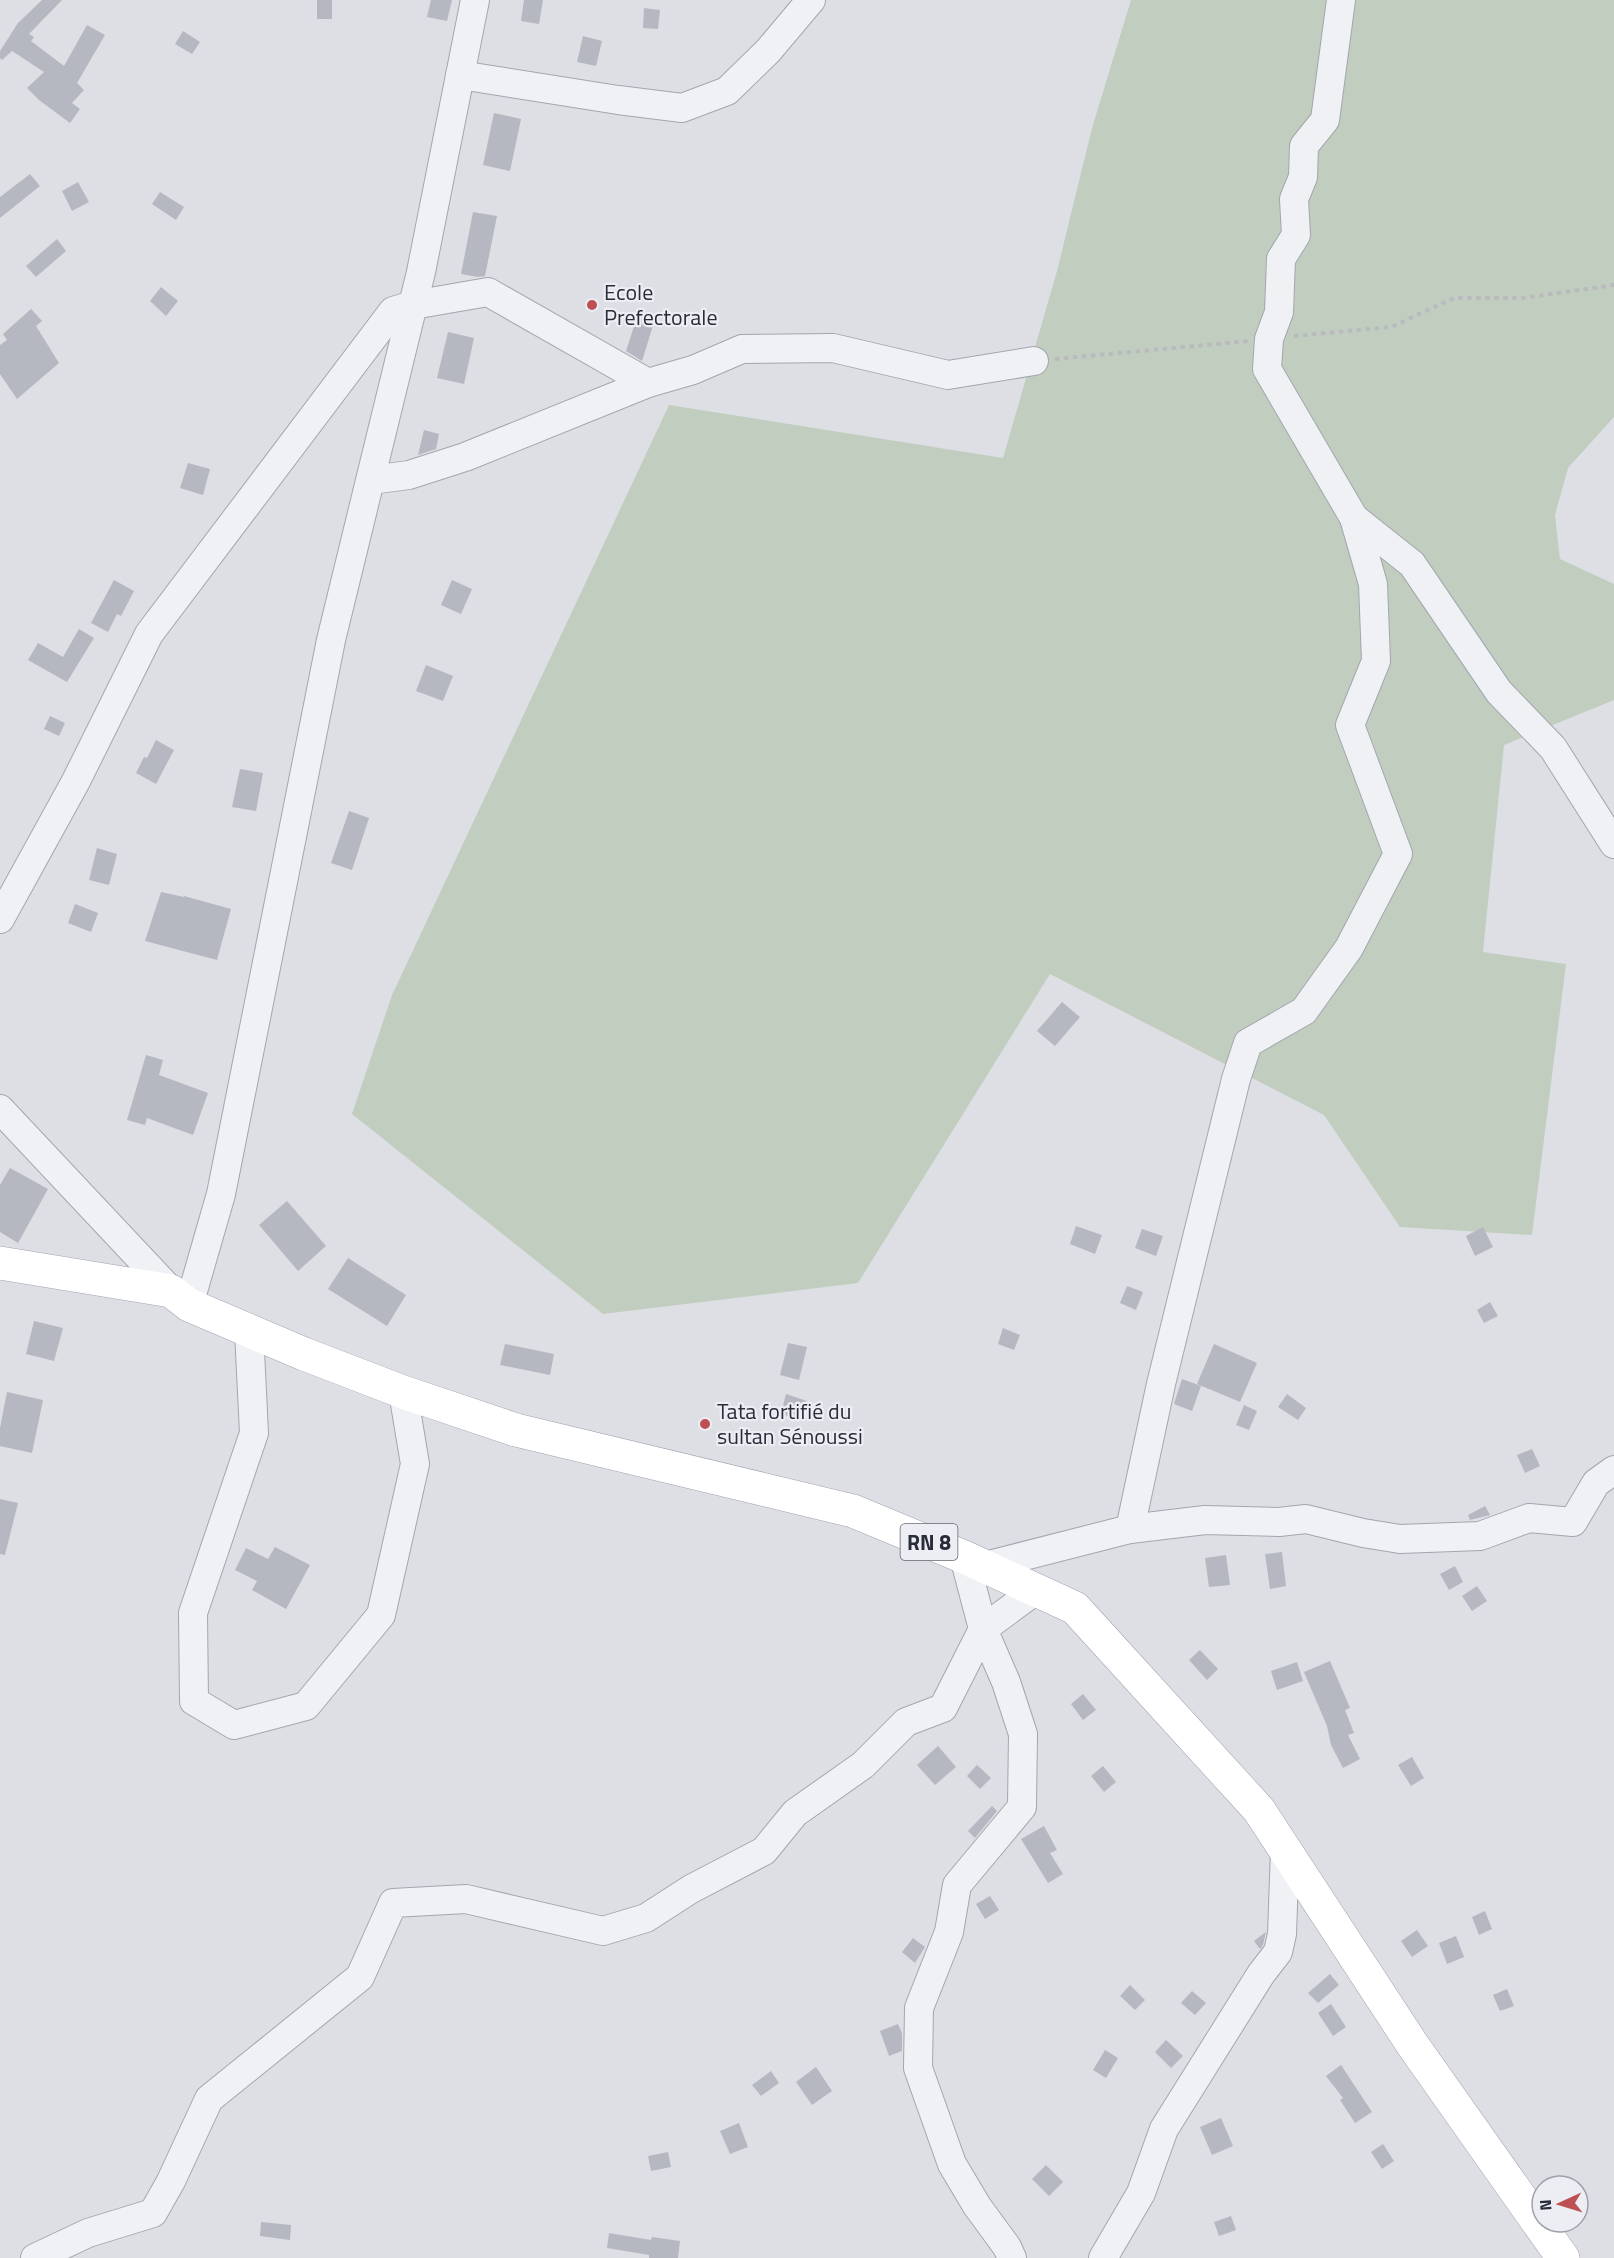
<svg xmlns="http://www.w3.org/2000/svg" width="1614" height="2258" font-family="'Titillium Web',sans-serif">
<rect width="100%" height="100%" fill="#dddfe5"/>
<path fill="#c1cebf" d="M1131,0H1614V417L1568,468L1555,515L1560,559L1614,584V700L1504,745L1483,952L1566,964L1532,1235L1400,1227L1324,1115L1050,974L858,1283L603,1314L352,1114L392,995L669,405L1003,458L1057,271L1092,128Z"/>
<g fill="#b5b8c1">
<path d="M42,0H62L29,34L34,37L31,41L64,66L87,25L105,35L77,83L84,90L72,103L80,109L70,123L39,100L27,88L44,72L12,51L2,60L0,58V51L18,23Z"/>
<rect x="317" y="0" width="15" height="19"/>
<path d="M431,0H452L447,21L427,17Z"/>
<path d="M524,0H543L539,24L521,21Z"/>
<path d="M644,8L660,10L658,29L643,28Z"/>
<path d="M183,31L200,42L192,54L175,44Z"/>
<path d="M583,36L602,41L596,66L577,62Z"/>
<path d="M494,113L521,119L510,171L483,165Z"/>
<path d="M30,174L40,186L0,218V197Z"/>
<path d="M78,182L89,202L72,211L62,191Z"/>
<path d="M160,192L184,207L176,220L152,204Z"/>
<path d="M473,212L497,216L485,276L478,277L461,274Z"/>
<path d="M57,239L66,251L36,277L26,266Z"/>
<path d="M161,287L178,301L166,316L150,301Z"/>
<path d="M31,309L42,321L36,326L59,363L17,399L0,374V345L7,340L3,334Z"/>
<path d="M639,311L656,316L642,361L626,351Z"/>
<path d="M448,332L474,338L464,384L437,378Z"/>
<path d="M424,430L439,434L436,449L418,455Z"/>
<path d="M188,463L210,469L203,495L180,488Z"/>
<path d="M114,580L134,591L121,616L117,614L108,632L91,623Z"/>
<path d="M452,580L472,589L461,614L441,605Z"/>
<path d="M79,629L94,638L67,682L28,660L38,643L63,657Z"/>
<path d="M426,665L453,676L443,701L416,691Z"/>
<path d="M50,716L65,723L59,736L44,729Z"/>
<path d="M156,740L174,750L156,784L136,773L144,757L147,758Z"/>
<path d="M240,769L263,773L256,811L232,807Z"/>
<path d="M349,811L369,818L352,870L331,863Z"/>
<path d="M97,848L117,854L109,885L89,880Z"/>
<path d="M161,892L184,897V896L231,909L217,960L145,941Z"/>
<path d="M75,904L98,913L91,932L68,923Z"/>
<path d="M1062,1002L1080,1017L1055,1046L1037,1031Z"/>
<path d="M146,1055L163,1060L159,1075L208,1093L193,1135L147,1118L145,1125L127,1120Z"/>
<path d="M10,1168L48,1189L18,1243L0,1232V1185Z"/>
<path d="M287,1201L326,1246L298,1271L259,1225Z"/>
<path d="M1076,1226L1102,1235L1095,1254L1070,1244Z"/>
<path d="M1483,1227L1493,1247L1475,1256L1466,1236Z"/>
<path d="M1142,1229L1163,1236L1156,1256L1135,1248Z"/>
<path d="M348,1258L406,1295L387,1326L328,1289Z"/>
<path d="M1127,1286L1143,1292L1136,1310L1120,1303Z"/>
<path d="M1490,1302L1498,1316L1484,1323L1477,1310Z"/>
<path d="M34,1321L63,1328L54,1361L26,1354Z"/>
<path d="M1003,1328L1020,1335L1014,1350L998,1344Z"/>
<path d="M788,1343L807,1347L799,1380L780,1375Z"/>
<path d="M505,1344L554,1354L550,1375L500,1365Z"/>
<path d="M1214,1344L1257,1363L1240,1402L1197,1384Z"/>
<path d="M1182,1379L1201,1386L1192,1411L1174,1404Z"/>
<path d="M7,1392L43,1400L32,1453L0,1446V1428Z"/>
<path d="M786,1394L807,1401L802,1420L781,1414Z"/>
<path d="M1287,1394L1306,1408L1298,1420L1278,1407Z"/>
<path d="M1244,1405L1257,1411L1249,1430L1236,1425Z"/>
<path d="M1532,1449L1540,1466L1525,1473L1517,1455Z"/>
<path d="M0,1499L18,1503L5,1555L0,1554Z"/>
<path d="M1485,1506L1490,1515L1470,1520L1468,1515Z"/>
<path d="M275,1547L310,1565L286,1609L252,1590L257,1581L235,1570L246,1548L268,1559Z"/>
<path d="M1282,1552L1286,1586L1270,1589L1265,1554Z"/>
<path d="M1226,1555L1230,1585L1209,1587L1205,1558Z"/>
<path d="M1455,1566L1463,1582L1449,1590L1440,1574Z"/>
<path d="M1477,1586L1487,1601L1472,1611L1462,1596Z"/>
<path d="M1200,1650L1218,1669L1207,1680L1189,1660Z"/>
<path d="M1330,1661L1350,1708L1345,1710L1354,1733L1348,1735L1360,1759L1343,1768L1331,1745L1327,1726L1304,1672Z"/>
<path d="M1297,1662L1303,1681L1277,1690L1271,1671Z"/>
<path d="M1083,1694L1096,1710L1083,1720L1071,1704Z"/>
<path d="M938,1746L956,1767L935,1785L917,1765Z"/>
<path d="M1412,1757L1424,1778L1411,1786L1398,1765Z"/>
<path d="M977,1765L991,1778L980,1789L967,1776Z"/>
<path d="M1103,1766L1116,1782L1104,1792L1091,1776Z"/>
<path d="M992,1806L997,1811L975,1838L968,1831Z"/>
<path d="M1044,1826L1057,1850L1050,1853L1063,1874L1048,1883L1021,1839Z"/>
<path d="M990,1896L999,1910L985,1919L976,1904Z"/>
<path d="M1485,1911L1492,1929L1479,1935L1472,1917Z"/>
<path d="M1417,1930L1428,1946L1412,1957L1401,1941Z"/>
<path d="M1266,1932L1263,1945L1260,1949L1254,1941Z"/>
<path d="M1456,1936L1464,1957L1447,1964L1439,1943Z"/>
<path d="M913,1938L925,1947L915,1963L902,1952Z"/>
<path d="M1330,1974L1339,1985L1318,2003L1308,1993Z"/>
<path d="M1130,1985L1145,2000L1135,2010L1120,1996Z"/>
<path d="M1507,1989L1514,2006L1500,2011L1493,1995Z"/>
<path d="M1192,1991L1206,2003L1195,2015L1181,2003Z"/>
<path d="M1331,2004L1346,2027L1333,2036L1318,2013Z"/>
<path d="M898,2024L902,2033V2051L889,2056L880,2031Z"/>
<path d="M1166,2040L1183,2056L1171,2068L1155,2052Z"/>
<path d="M1105,2050L1118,2058L1106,2078L1093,2070Z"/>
<path d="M1341,2065L1372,2112L1355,2123L1340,2100L1343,2098L1326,2076Z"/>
<path d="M816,2067L832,2091L812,2105L796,2082Z"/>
<path d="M771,2071L779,2083L761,2096L752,2085Z"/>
<path d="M1221,2118L1233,2146L1212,2155L1200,2127Z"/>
<path d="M739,2123L748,2147L730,2154L720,2131Z"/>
<path d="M1383,2144L1394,2161L1382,2169L1371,2152Z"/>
<path d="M668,2152L671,2167L651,2171L648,2156Z"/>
<path d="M1046,2165L1063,2182L1049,2196L1032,2179Z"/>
<path d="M1231,2216L1236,2230L1219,2236L1214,2222Z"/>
<path d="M261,2222L291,2225L290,2240L260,2236Z"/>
<path d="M609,2233L651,2240L652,2237L680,2241L678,2258H649V2255L607,2248Z"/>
</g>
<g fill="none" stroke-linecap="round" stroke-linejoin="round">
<defs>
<g id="minor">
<path d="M460,75L618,100L682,108L727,91L768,51L811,0"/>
<path d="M371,480L409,475L465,457L648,383"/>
<path d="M1354,518L1412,564L1499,692L1553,748L1614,844"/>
<path d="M0,919L76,781L149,634L393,311L413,305L488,292L648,383L693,370L742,349L833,348L948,375L1034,361"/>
<path d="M0,1109L171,1291"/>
<path d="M189,1305L221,1194L331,640L421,272L475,0"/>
<path d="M249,1331L254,1433L193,1613L194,1701L234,1725L306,1706L381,1615L415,1464L403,1392"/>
<path d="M1130,1529L1161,1384L1236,1079L1248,1043L1304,1011L1349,948L1398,854L1350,725L1376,661L1373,584L1354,518L1267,369L1269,339L1279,312L1281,259L1296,235L1294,199L1303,177L1304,146L1325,120L1341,0"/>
<path d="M985,1566L1130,1529L1205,1520L1279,1522L1306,1519L1363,1533L1400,1539L1480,1536L1529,1518L1573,1522L1596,1483L1614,1470"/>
<path d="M35,2258L88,2233L153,2213L171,2181L209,2099L360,1977L393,1903L466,1899L603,1931L646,1918L691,1889L764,1851L795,1813L863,1765L906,1722L943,1708L983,1629L964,1557"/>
<path d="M1012,2258L1007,2247L977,2206L952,2164L918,2068L919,2008L949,1932L957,1885L1022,1807L1023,1734L1006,1682L983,1629L1036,1590"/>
<path d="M1103,2258L1141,2193L1164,2129L1261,1974L1278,1952L1282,1934L1285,1849"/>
</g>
<path id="major" d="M0,1263L171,1291L189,1305L304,1354L403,1392L516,1430L853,1511L964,1557L1075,1608L1259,1810L1412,2044L1563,2258"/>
</defs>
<use href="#minor" stroke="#a3a6ae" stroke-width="30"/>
<use href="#major" stroke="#9ea3af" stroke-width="34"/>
<g stroke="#b8bac0" stroke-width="4" stroke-dasharray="4.5 4.5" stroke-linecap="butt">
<path d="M1294,336L1391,327L1454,298H1523L1614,285"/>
<path d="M1055,359L1248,341"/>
</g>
<use href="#minor" stroke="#eff1f4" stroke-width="28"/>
<use href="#major" stroke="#fff" stroke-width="33"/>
</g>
<g fill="#bd5053" stroke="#eceef3" stroke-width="2">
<circle cx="592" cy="305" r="6"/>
<circle cx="705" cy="1424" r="6"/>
</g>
<g text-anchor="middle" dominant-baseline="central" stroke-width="4.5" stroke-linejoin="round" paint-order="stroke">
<rect fill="#eceef3" stroke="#646772" stroke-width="1.5" x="900.5" y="1524" width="57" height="36" rx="4.5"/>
<g font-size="21" font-weight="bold" fill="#292d3a">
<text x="929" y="1542">RN 8</text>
</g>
<g font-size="22" fill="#292d3a" stroke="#eceef3" text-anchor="start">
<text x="604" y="292">Ecole<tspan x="604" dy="25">Prefectorale</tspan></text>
<text x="717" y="1411">Tata fortifié du<tspan x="717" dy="25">sultan Sénoussi</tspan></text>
</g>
</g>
<g transform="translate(1560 2204) rotate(266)"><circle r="28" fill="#eceef3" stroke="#9ea1a9" stroke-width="1.5"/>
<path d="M0-4.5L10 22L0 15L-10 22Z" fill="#bd5053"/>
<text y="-9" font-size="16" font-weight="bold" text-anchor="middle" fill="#292d3a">N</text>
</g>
</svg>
